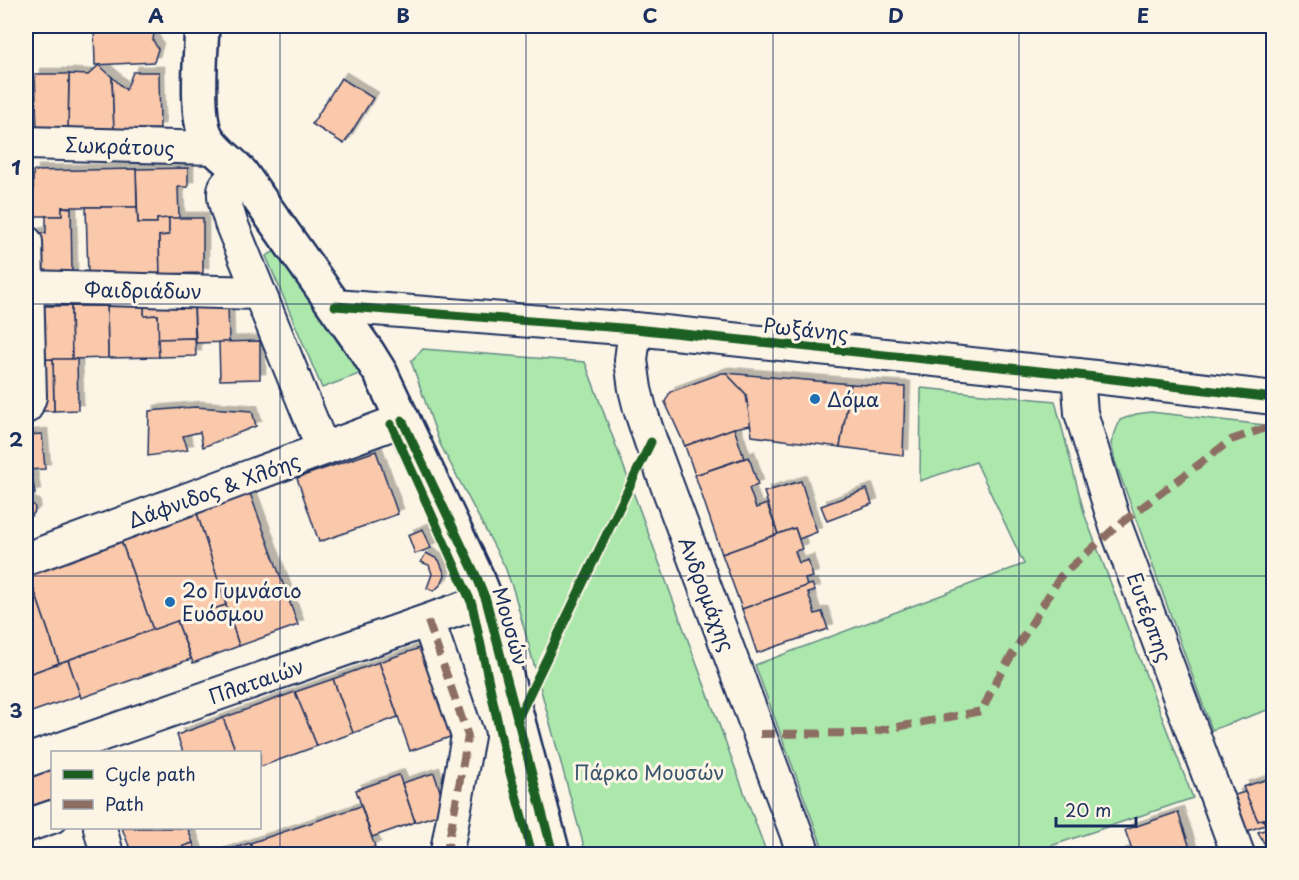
<svg xmlns="http://www.w3.org/2000/svg" width="1299" height="880" font-family="'Playpen Sans',sans-serif">
<defs>
<filter id="shadow"><feDropShadow dx="5.5" dy="-5.5" stdDeviation="0" flood-color="#0004"/></filter>
</defs>
<rect width="100%" height="100%" fill="#fcf5e5"/>
<filter id="ink" filterUnits="userSpaceOnUse"><feTurbulence type="fractalNoise" baseFrequency=".0167" numOctaves="2"/><feDisplacementMap in="SourceGraphic" scale="12" xChannelSelector="R" yChannelSelector="G"/><feConvolveMatrix kernelMatrix="1 2 1 2 8 2 1 2 1" color-interpolation-filters="sRGB"/></filter>
<g filter="url(#ink)">
<g fill="#ace7ac" stroke="#648b85" stroke-width="1.5">
<path d="M275,251L362,373L322,388L266,256Z"/>
<path d="M423,349L585,362L767,854H586L514,592L505,567L440,444L411,361Z"/>
<path d="M921,388L1055,401L1085,516L1193,798L1027,854H825L755,665L1024,564L976,462L920,481Z"/>
<path d="M1151,412L1273,426V708L1212,730L1115,461L1111,443L1120,420L1136,414Z"/>
</g>
<g fill="#fac8aa" stroke="#1b2f5e" stroke-width="1.5" filter="url(#shadow)">
<path d="M94,26H155L153,40L158,49L154,62L95,65Z"/>
<path d="M99,65L112,77L114,130H68L69,74L88,75Z"/>
<path d="M133,72H159L160,129L114,130L112,77L126,90Z"/>
<path d="M35,74H69L68,130L37,131Z"/>
<path d="M341,78L373,98L344,144L312,124Z"/>
<path d="M188,168V187H178L179,218L157,219V223H138L136,169Z"/>
<path d="M136,169L137,207H62V216H34L33,171Z"/>
<path d="M62,207L71,208L72,275L35,276L34,233H46V216H62Z"/>
<path d="M86,207H137L138,223H157V219L169,218V235L159,236L160,274L88,276Z"/>
<path d="M169,218H203V273L160,274L159,236L169,235Z"/>
<path d="M194,303L195,338L158,339V315L144,316V305Z"/>
<path d="M194,303H228L229,342L196,343Z"/>
<path d="M144,305V316L158,315L159,357L108,358L107,306Z"/>
<path d="M31,306H71L72,359L31,360Z"/>
<path d="M71,306H107L108,358L72,359Z"/>
<path d="M195,338L196,356L159,357L158,339Z"/>
<path d="M260,341V379L220,380L219,342Z"/>
<path d="M53,359H77L78,410L54,411Z"/>
<path d="M53,359L54,411H32L31,360Z"/>
<path d="M722,373H726L746,394L751,425L734,428L685,446L665,402L670,392Z"/>
<path d="M726,373L851,384L840,447L752,436L746,394Z"/>
<path d="M851,384L905,387L903,455L840,447Z"/>
<path d="M195,407L252,411L256,426L203,447L200,432L183,436L188,450L148,456L149,411Z"/>
<path d="M734,428L744,458L695,475L685,446Z"/>
<path d="M42,434L45,469L26,470V435Z"/>
<path d="M376,451L398,514L319,542L297,478Z"/>
<path d="M749,457L758,485L749,488L756,508L767,504L778,534L722,554L695,475Z"/>
<path d="M26,470H31L35,494L27,496L30,504L34,505L35,509L34,513L29,518L26,517Z"/>
<path d="M801,481L817,532L799,539L795,528L778,534L764,492Z"/>
<path d="M248,488L298,625L239,646L195,507Z"/>
<path d="M867,489L872,504L827,521L821,506Z"/>
<path d="M195,507L226,605L153,630L119,535Z"/>
<path d="M795,528L802,549L795,551L799,563L808,560L813,577L805,579L807,586L742,609L722,554Z"/>
<path d="M423,529L431,548L415,554L408,535Z"/>
<path d="M119,535L153,630L59,663L27,569Z"/>
<path d="M426,553L439,560L445,575L441,584L434,591L427,588L432,574L429,565L421,562Z"/>
<path d="M26,569H27L59,663L26,675Z"/>
<path d="M812,584L815,591L808,593L815,614L822,612L828,629L757,653L742,609Z"/>
<path d="M226,605L239,646L193,663L177,621Z"/>
<path d="M177,621L191,659L81,698L68,660Z"/>
<path d="M423,647L453,736L410,751L379,662Z"/>
<path d="M68,660L80,695L26,714V675Z"/>
<path d="M379,662L398,717L353,733L333,679Z"/>
<path d="M333,679L353,733L317,746L295,692Z"/>
<path d="M295,692L317,746L260,767V752H236L223,718Z"/>
<path d="M223,718L236,752H183L177,735Z"/>
<path d="M51,765L52,769V799L31,806L26,789V774Z"/>
<path d="M434,773L447,812L415,822L402,783Z"/>
<path d="M399,775L415,822L372,837L356,790Z"/>
<path d="M1274,777V816L1258,821L1243,787Z"/>
<path d="M1245,792L1258,821L1263,819L1265,825L1247,831L1235,795Z"/>
<path d="M361,806L375,847L356,854H254L250,843Z"/>
<path d="M1178,812L1192,854H1119L1132,850L1125,830Z"/>
<path d="M1274,827V854H1270L1258,832Z"/>
<path d="M122,828H194L188,829L193,843L161,854H132Z"/>
<path d="M193,843L197,854H161Z"/>
<path d="M250,843L254,854H217Z"/>
</g>
<g fill="none" stroke-linecap="round" stroke-linejoin="round">
<defs>
<g id="street">
<path d="M26,143L214,148"/>
<path d="M241,173C236,177 228,181 225,187C221,197 229,214 231,223L323,449"/>
<path d="M26,242L30,397L26,407"/>
<path d="M27,287L259,293"/>
<path d="M335,306L635,329L1078,375L1274,398"/>
<path d="M635,329L631,360L635,389L640,409L651,442L804,854"/>
<path d="M1078,375L1081,413L1116,527L1238,854"/>
<path d="M26,559L402,420"/>
<path d="M428,621L468,736L447,851L448,854"/>
<path d="M26,761L486,600"/>
<path d="M26,826L52,817"/>
<path d="M100,828L107,854"/>
</g>
<path id="secondary" d="M202,26C201,52 195,114 206,136C214,151 230,160 241,173L368,353L381,374L478,580L486,600L553,854"/>
</defs>
<use href="#street" stroke="#1b2f5e" stroke-width="36"/>
<use href="#secondary" stroke="#1b2f5e" stroke-width="38"/>
<use href="#street" stroke="#fcf5e5" stroke-width="32"/>
<use href="#secondary" stroke="#fcf5e5" stroke-width="33"/>
<g stroke="#8d6e63" stroke-width="8" stroke-dasharray="15 8" stroke-linecap="butt">
<path d="M428,621L468,736L447,851L448,854"/>
<path d="M760,734L865,733L982,711L996,681L1060,577L1116,527L1231,440L1274,425"/>
</g>
<defs>
<g id="cycleway">
<path d="M335,306L635,329L1078,375L1274,398"/>
<path d="M402,420L478,580L486,600L553,854"/>
<path d="M391,424L472,604L503,747L532,854"/>
<path d="M517,720L651,442"/>
</g>
</defs>
<use href="#cycleway" stroke="#fcf5e5" stroke-width="13"/>
<use href="#cycleway" stroke="#1b5e20" stroke-width="9"/>
</g>
</g>
<path fill="none" stroke="#1b2f5e" stroke-width="1.5" stroke-opacity="0.55" d="M280,26V854M526,26V854M773,26V854M1019,26V854M26,304H1274M26,576H1274"/>
<g fill="#1f6fb2" stroke="#fcf5e5" stroke-width="2">
<circle cx="815" cy="399" r="6"/>
<circle cx="170" cy="602" r="6"/>
</g>
<g text-anchor="middle" dominant-baseline="central" stroke-width="6" stroke-linejoin="round" paint-order="stroke">
<g font-size="20" fill="#1b2f5e" stroke="#fcf5e5">
<text transform="translate(120 146) rotate(2)">Σωκράτους</text>
<text transform="translate(143 290) rotate(1)">Φαιδριάδων</text>
<text transform="translate(806 329) rotate(6)">Ρωξάνης</text>
<text transform="translate(214 490) rotate(-20)">Δάφνιδος &amp; Χλόης</text>
<text transform="translate(707 594) rotate(69)">Ανδρομάχης</text>
<text transform="translate(1150 617) rotate(70)">Ευτέρπης</text>
<text transform="translate(511 626) rotate(74)">Μουσών</text>
<text transform="translate(256 681) rotate(-19)">Πλαταιών</text>
</g>
<g font-size="20" fill="#1b2f5e" stroke="#fcf5e5" text-anchor="start">
<text x="827" y="399">Δόμα</text>
<text x="182" y="590">2ο Γυμνάσιο<tspan x="182" dy="23">Ευόσμου</tspan></text>
</g>
<g font-size="20" fill="#38546e" stroke="#fcf5e5">
<text x="649" y="772">Πάρκο Μουσών</text>
</g>
</g>
<rect width="1299" height="880" fill="none" stroke="#fcf5e5" stroke-width="66"/>
<rect x="51" y="751" width="210" height="78" fill="#fcf5e5" stroke="#a2a6af" stroke-width="1.5"/>
<rect x="63" y="770" width="30" height="9" fill="#1b5e20" stroke="#a2a6af" stroke-width="1.5"/>
<text x="105" y="781" font-size="18" fill="#1b2f5e">Cycle path</text>
<rect x="63" y="800" width="30" height="9" fill="#8d6e63" stroke="#a2a6af" stroke-width="1.5"/>
<text x="105" y="811" font-size="18" fill="#1b2f5e">Path</text>
<path d="M1056 817v9h80v-9" fill="none" stroke="#1b2f5e" stroke-width="3"/>
<text x="1065" y="817" font-size="18" fill="#1b2f5e" stroke="#fcf5e5" stroke-width="4.5" paint-order="stroke">20 m</text>
<rect x="33" y="33" width="1233" height="814" fill="none" stroke="#1b2f5e" stroke-width="2"/>
<g font-size="20" text-anchor="middle" font-weight="bold" fill="#1b2f5e">
<text x="156" y="23">A</text>
<text x="403" y="23">B</text>
<text x="650" y="23">C</text>
<text x="896" y="23">D</text>
<text x="1143" y="23">E</text>
<text x="16" y="175">1</text>
<text x="16" y="447">2</text>
<text x="16" y="718">3</text>
</g>
</svg>
